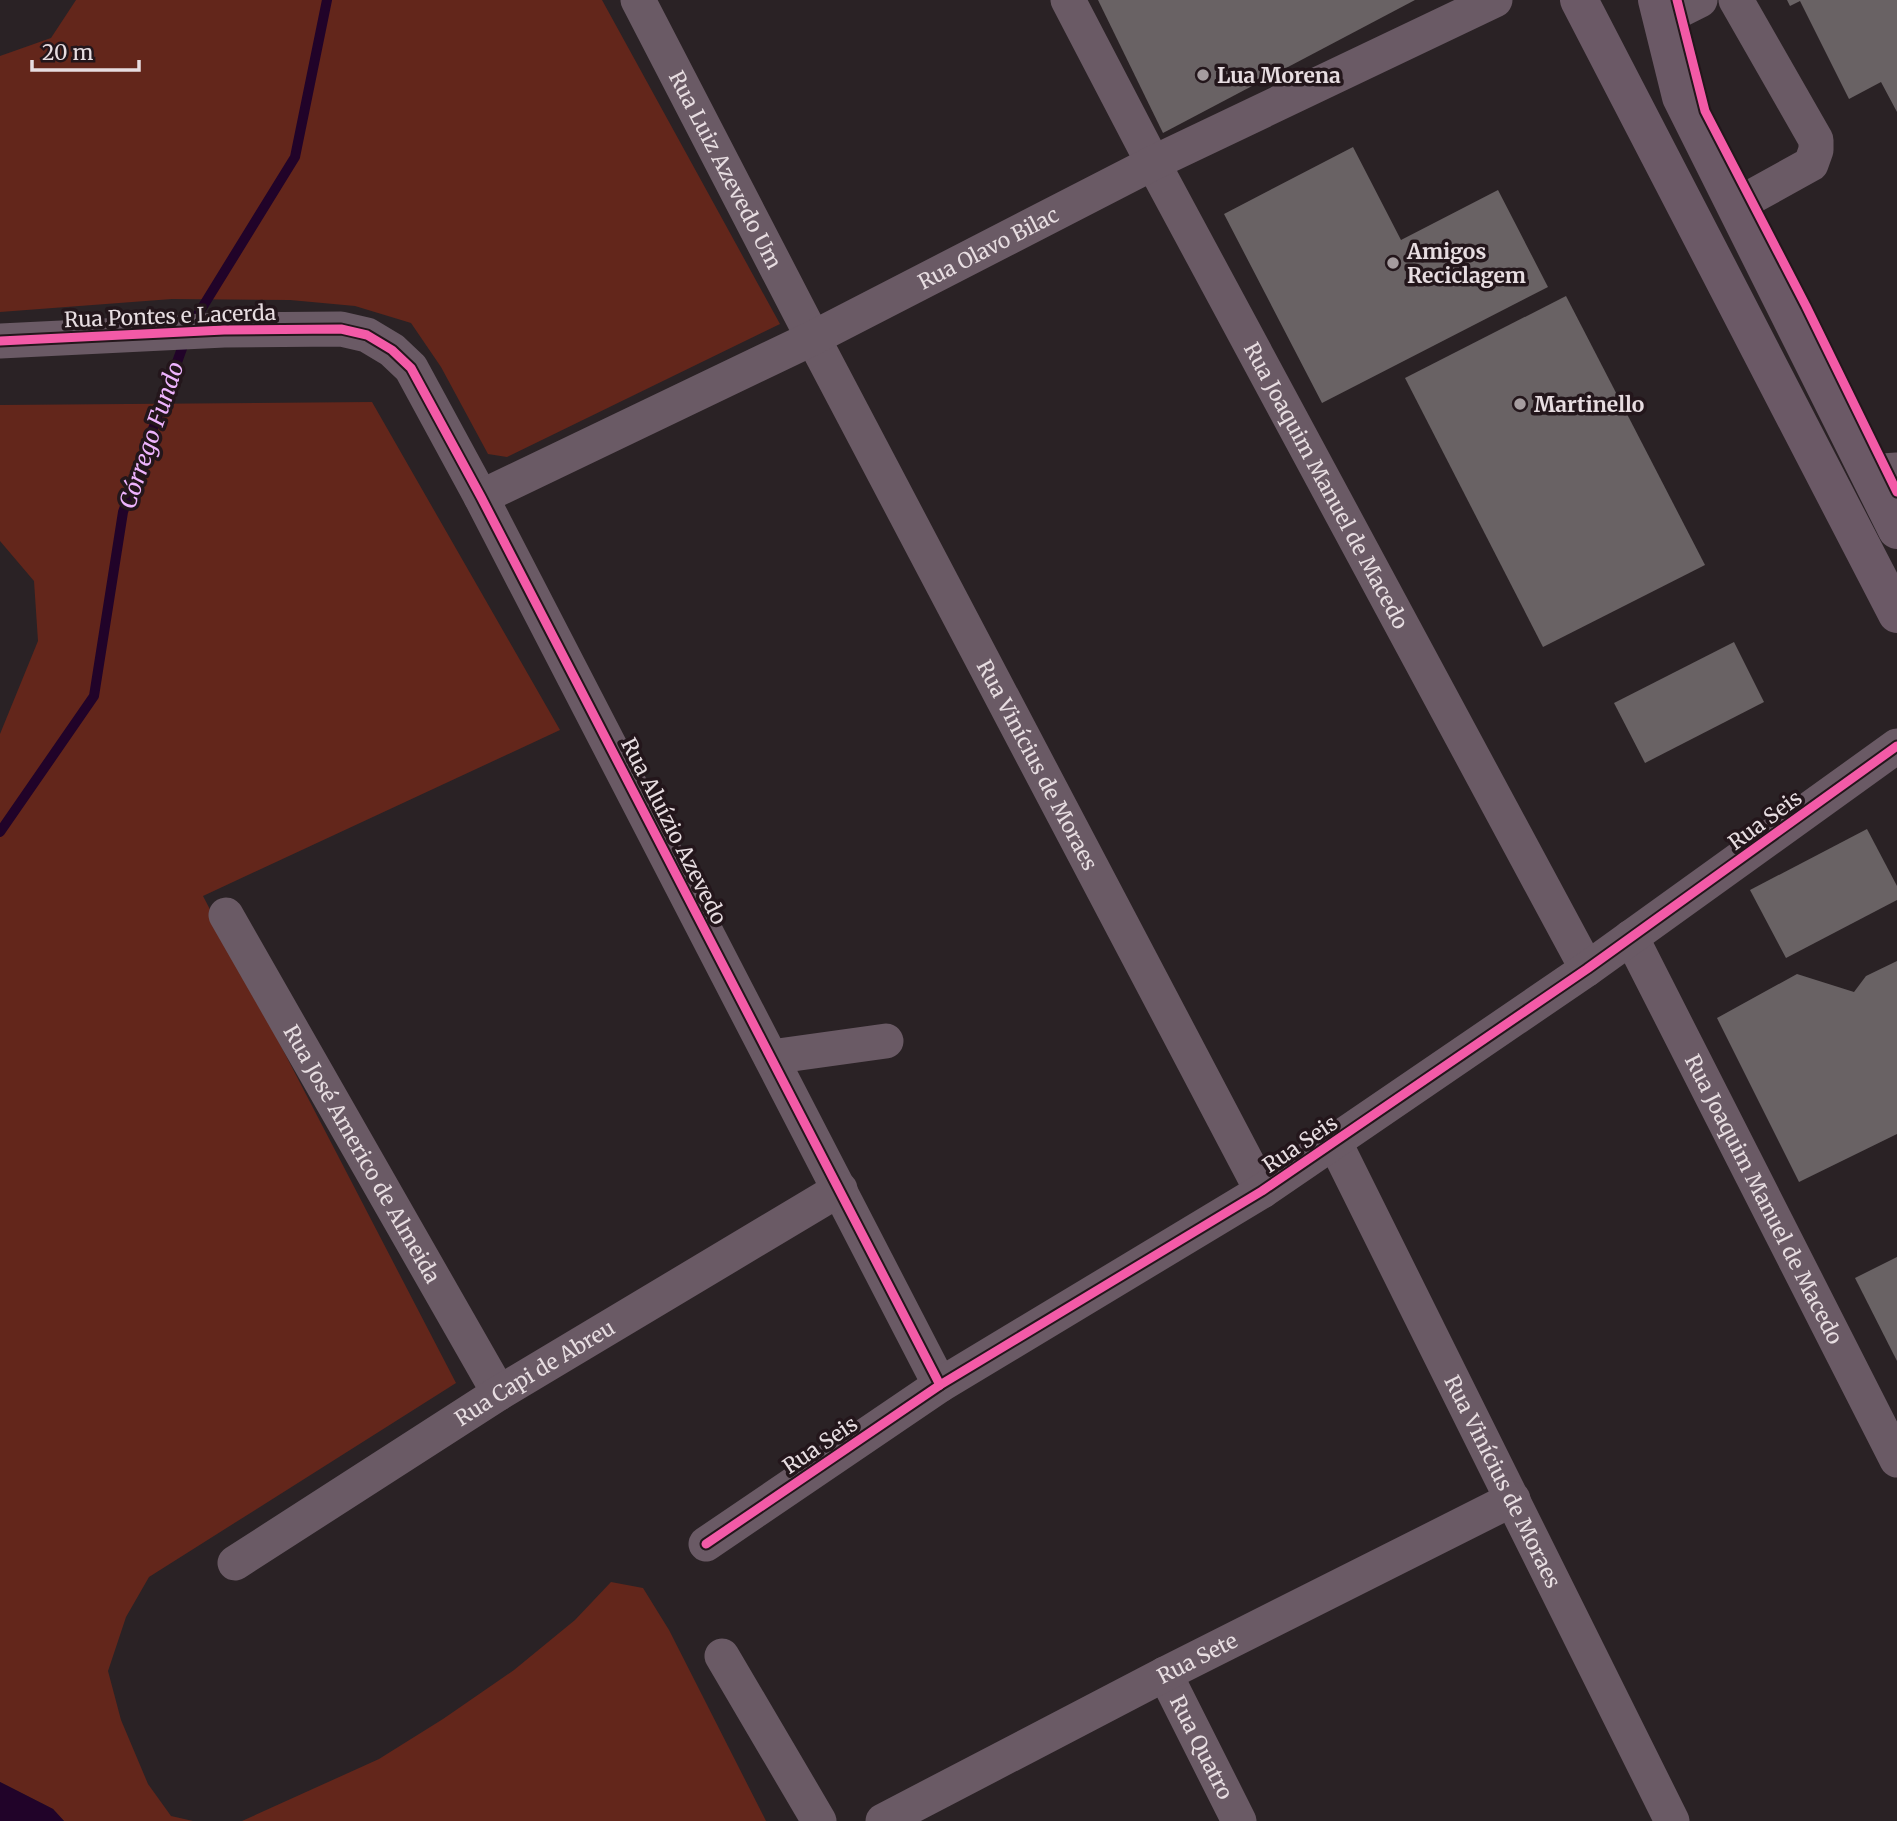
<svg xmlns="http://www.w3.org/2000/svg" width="1897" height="1821" font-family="Merriweather,serif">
<rect width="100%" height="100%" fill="#2a2225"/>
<g fill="#63261b">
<path d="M76,0H602L780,324L507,457L488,454L441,367L411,323L355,306L290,300L172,299L0,312V56L51,38Z"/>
<path d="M372,402L560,730L203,896L456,1383L149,1577L126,1617L108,1671L121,1720L148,1784L171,1816L193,1821H64L53,1809L0,1782V734L38,641L34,581L0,541V405Z"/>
<path d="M611,1582L643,1588L669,1630L766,1821H242L379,1759L443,1719L514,1670L575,1620Z"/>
</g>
<path fill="#210329" d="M0,1782L53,1809L64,1821H0Z"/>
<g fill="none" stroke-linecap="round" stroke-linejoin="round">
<path stroke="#210329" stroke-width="10" d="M0,832L94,696L123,512L189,329L295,157L327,0"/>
</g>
<g fill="#696264">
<path d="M1098,0H1415L1163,133Z"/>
<path d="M1787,0H1897V112L1881,82L1849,99L1800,1L1790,6Z"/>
<path d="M1353,147L1401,240L1498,190L1548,287L1322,403L1224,214Z"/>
<path d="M1566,296L1705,565L1543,647L1405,378Z"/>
<path d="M1734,642L1764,702L1645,763L1614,703Z"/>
<path d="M1867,829L1897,886V900L1786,958L1750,890Z"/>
<path d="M1897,961V1134L1799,1182L1717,1018L1797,974L1854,992L1866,976Z"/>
<path d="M1897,1257V1361L1855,1278Z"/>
</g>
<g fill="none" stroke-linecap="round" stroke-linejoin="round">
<g stroke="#6a5a65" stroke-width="35">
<path id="s1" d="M638,0L813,338L1262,1191"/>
<path id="s2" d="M1068,0L1153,163L1587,969"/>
<path d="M1662,19L1700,0"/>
<path d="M1735,206L1811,164L1816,150V140L1736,0"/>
<path d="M0,341L224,330L341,329L367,335L392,350L411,368L481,497L940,1385"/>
<path d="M1868,472L1897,470"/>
<path id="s3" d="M481,497L813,338L1153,163L1495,0"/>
<path id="s4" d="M226,915L499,1393"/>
<path id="s5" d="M1631,937L1897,1460"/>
<path d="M771,1057L886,1041"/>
<path id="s6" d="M1334,1141L1672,1821"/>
<path d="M706,1544L940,1385L1262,1191L1587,969L1897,746"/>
<path id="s7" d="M235,1563L499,1393L840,1189"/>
<path d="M722,1656L819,1821"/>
<path id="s8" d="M1165,1674L1239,1821"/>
<path id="s9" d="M883,1821L1165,1674L1513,1499"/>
</g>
<g stroke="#6b5966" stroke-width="38">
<path d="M1579,0L1897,614"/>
<path d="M1657,0L1681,97L1897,530"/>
</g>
<defs>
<g id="cycleway">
<path d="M1677,0L1705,111L1806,306L1897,492"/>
<path d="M0,341L224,330L341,329L367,335L392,350L411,368L481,497L940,1385"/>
<path d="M706,1544L940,1385L1262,1191L1587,969L1897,746"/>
</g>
</defs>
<use href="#cycleway" stroke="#23161b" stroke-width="13"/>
<use href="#cycleway" stroke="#f35aa7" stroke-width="9"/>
</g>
<g fill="#a59c9f" stroke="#23161b" stroke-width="2.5">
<circle cx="1203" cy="75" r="7"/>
<circle cx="1393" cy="263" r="7"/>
<circle cx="1520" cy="404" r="7"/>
</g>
<g text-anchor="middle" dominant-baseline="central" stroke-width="7" stroke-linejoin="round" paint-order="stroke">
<g font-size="21" font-weight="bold" fill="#e7dde1" stroke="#23161b" text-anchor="start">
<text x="1217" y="75">Lua Morena</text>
<text x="1407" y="251">Amigos<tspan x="1407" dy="24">Reciclagem</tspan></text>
<text x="1534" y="404">Martinello</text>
</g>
<g font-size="21" fill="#e7dde1" stroke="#23161b">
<text stroke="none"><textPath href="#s1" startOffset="191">Rua Luiz Azevedo Um</textPath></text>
<text stroke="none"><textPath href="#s3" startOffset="565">Rua Olavo Bilac</textPath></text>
<text transform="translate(170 316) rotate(-2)">Rua Pontes e Lacerda</text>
<text stroke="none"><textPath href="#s2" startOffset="550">Rua Joaquim Manuel de Macedo</textPath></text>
<text stroke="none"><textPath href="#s1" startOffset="863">Rua Vinícius de Moraes</textPath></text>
<text transform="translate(1765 820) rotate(-36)">Rua Seis</text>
<text transform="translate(674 831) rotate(63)">Rua Aluízio Azevedo</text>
<text transform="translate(1300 1144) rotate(-34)">Rua Seis</text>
<text stroke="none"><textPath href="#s4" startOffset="275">Rua José Americo de Almeida</textPath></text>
<text stroke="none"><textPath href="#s5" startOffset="294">Rua Joaquim Manuel de Macedo</textPath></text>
<text stroke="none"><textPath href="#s7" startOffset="355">Rua Capi de Abreu</textPath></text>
<text transform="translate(820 1445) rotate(-34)">Rua Seis</text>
<text stroke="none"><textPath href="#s6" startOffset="380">Rua Vinícius de Moraes</textPath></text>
<text stroke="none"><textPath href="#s9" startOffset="354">Rua Sete</textPath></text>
<text stroke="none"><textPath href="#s8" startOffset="82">Rua Quatro</textPath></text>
</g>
<g font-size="23" font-style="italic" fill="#eeb4fe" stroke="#23161b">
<text transform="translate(151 435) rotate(-71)">Córrego Fundo</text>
</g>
</g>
<path d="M32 60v10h107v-10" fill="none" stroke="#e7dde1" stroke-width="3.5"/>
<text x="42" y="60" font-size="21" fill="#e7dde1" stroke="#23161b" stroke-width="5" paint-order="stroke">20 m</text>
</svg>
